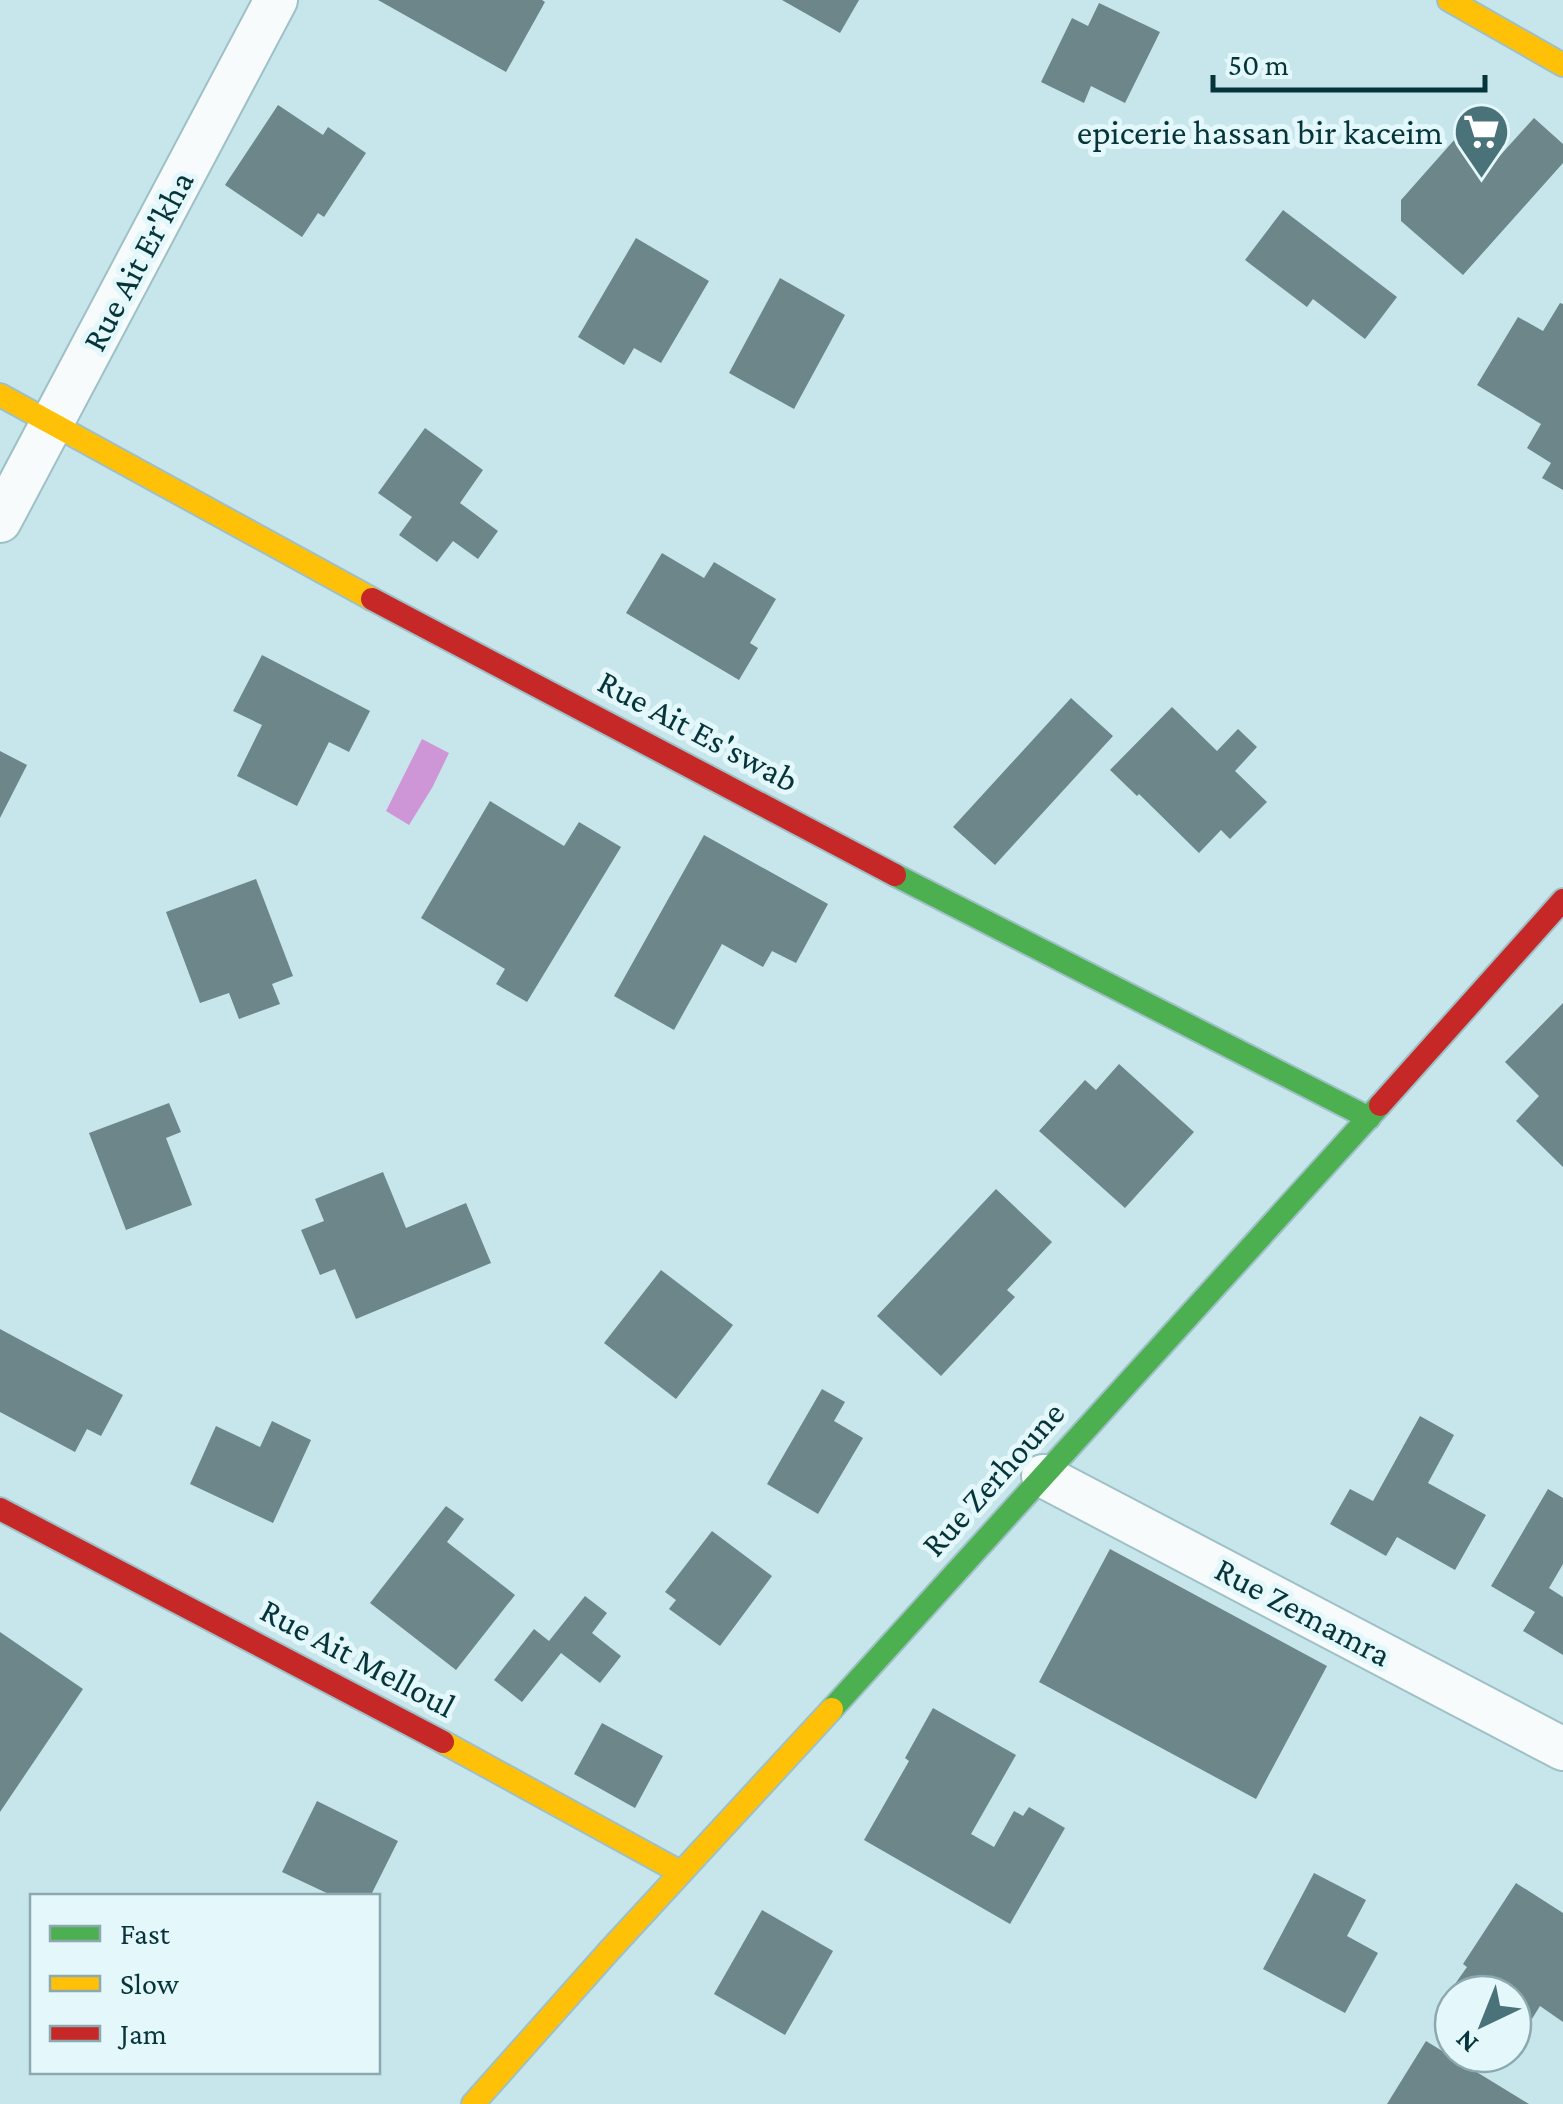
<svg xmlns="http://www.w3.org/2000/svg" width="1563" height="2104" font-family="'Crimson Pro',serif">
<rect width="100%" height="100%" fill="#c7e6eb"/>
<path fill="#cf96d7" d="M422,739L449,753L432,788L409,825L386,811Z"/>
<g fill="#6c868a">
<path d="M378,0H542L545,2L506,72Z"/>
<path d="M782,0H859L840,33Z"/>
<path d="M1099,3L1160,32L1125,103L1091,86L1084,103L1041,82L1072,18L1088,26Z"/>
<path d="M278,105L323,135L328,127L366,153L324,217L318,213L302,237L225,185Z"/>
<path d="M1534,118L1563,144V163L1463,275L1401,221V200L1463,130L1496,160Z"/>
<path d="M1283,210L1397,297L1365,339L1313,299L1307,307L1245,260Z"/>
<path d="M636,238L709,281L661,363L634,348L624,365L578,337Z"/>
<path d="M780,278L845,315L794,409L729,373Z"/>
<path d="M1560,303L1563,304V490L1542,478L1551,463L1527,448L1541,424L1477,385L1518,317L1543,331Z"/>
<path d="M425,428L483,470L460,503L498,531L478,559L453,541L437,562L399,535L412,517L378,493Z"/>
<path d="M662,553L704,578L714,562L776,599L750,643L758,648L739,680L626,613Z"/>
<path d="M262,655L370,711L349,752L329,742L297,806L237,776L262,725L233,711Z"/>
<path d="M1071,698L1113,736L995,865L953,827Z"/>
<path d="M1172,707L1217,751L1238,729L1257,747L1235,771L1267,802L1230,839L1221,830L1199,853L1139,794L1137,796L1110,770Z"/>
<path d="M0,751L27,765L0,818Z"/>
<path d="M490,801L564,846L579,822L621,847L527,1002L496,984L505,969L421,918Z"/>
<path d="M704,835L828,904L796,963L772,951L763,967L722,944L674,1030L614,996Z"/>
<path d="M256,879L293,976L272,984L280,1004L239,1019L229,993L200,1003L166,912Z"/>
<path d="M1563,1003V1167L1516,1121L1539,1096L1505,1062Z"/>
<path d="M1119,1064L1194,1132L1125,1208L1039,1131L1085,1080L1096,1090Z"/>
<path d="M169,1103L181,1132L166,1138L192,1205L126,1230L89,1133Z"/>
<path d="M383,1172L406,1228L466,1203L491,1263L356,1319L335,1269L320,1275L301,1230L324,1221L315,1199Z"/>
<path d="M996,1189L1052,1242L1007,1290L1015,1297L941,1376L877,1316Z"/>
<path d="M661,1270L733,1325L676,1399L604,1343Z"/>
<path d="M0,1329L123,1395L101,1436L87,1429L75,1452L0,1412Z"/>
<path d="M822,1389L845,1402L834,1421L863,1438L818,1514L767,1484Z"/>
<path d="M1420,1416L1454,1435L1428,1483L1486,1515L1455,1570L1397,1537L1386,1556L1330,1524L1350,1489L1373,1501Z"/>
<path d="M272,1421L311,1440L273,1523L190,1484L216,1426L260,1447Z"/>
<path d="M1548,1489L1563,1498V1564L1549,1588L1563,1597V1655L1523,1631L1535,1612L1491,1586Z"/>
<path d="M446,1506L464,1519L447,1542L515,1595L456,1670L370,1603Z"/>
<path d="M712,1531L772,1576L720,1646L669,1609L676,1600L665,1592Z"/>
<path d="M1110,1549L1327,1666L1256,1799L1039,1682Z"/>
<path d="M585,1596L607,1613L592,1633L621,1656L600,1683L561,1653L522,1702L494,1680L534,1629L549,1641Z"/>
<path d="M0,1632L83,1689L0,1812Z"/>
<path d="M933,1708L1016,1755L971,1834L994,1847L1014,1811L1023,1816L1029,1807L1065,1828L1010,1924L864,1840L909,1761L905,1758Z"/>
<path d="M602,1723L663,1756L635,1808L574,1774Z"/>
<path d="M317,1801L398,1841L372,1893L377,1896H333L282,1872Z"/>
<path d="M1314,1873L1366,1900L1347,1936L1378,1953L1345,2013L1263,1969Z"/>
<path d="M1516,1883L1563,1913V2022L1540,2006L1525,2030L1513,2022V1994H1470L1455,1984L1467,1967L1463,1964Z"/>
<path d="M762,1910L833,1951L785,2035L714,1994Z"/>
<path d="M1426,2041L1529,2104H1387Z"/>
</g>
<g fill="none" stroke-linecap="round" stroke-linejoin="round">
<defs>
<g id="street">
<path d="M0,521L276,0"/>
<path d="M1043,1476L1563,1749"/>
</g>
<g id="fast">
<path d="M895,875L1369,1118"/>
<path d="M832,1709L1380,1105"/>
</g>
<g id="slow">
<path d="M1449,0L1563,65"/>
<path d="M0,395L372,599"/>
<path d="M443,1742L680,1872"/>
<path d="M473,2104L609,1951L832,1709"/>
</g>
<g id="jam">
<path d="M372,599L895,875"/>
<path d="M1380,1105L1563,900"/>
<path d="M0,1509L443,1742"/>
</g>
</defs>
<use href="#street" stroke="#9ec0c6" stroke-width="46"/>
<use href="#fast" stroke="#9ec0c6" stroke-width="26"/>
<use href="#slow" stroke="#9ec0c6" stroke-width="26"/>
<use href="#jam" stroke="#9ec0c6" stroke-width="26"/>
<use href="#street" stroke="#f7fbfc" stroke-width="42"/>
<use href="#fast" stroke="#4caf50" stroke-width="22"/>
<use href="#slow" stroke="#ffc107" stroke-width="22"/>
<use href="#jam" stroke="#c62828" stroke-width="22"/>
</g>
<defs>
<symbol id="supermarket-pin" viewBox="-11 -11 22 30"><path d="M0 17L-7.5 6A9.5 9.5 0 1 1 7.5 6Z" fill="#497379" stroke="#e4f7fa"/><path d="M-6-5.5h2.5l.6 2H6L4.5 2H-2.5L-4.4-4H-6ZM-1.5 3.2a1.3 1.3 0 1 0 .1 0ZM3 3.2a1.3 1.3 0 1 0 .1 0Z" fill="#fff"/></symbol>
</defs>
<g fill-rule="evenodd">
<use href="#supermarket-pin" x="1450" y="100" width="63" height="86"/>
</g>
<g text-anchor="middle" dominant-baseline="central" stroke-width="10" stroke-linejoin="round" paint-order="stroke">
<g font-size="35" fill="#05353b" stroke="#e4f7fa" text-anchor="end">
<text x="1443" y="132">epicerie hassan bir kaceim</text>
</g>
<g font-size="35" fill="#05353b" stroke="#e4f7fa">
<text transform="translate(138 261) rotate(-62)">Rue Ait Er'kha</text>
<text transform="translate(698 731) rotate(28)">Rue Ait Es'swab</text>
<text transform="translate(993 1479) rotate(-48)">Rue Zerhoune</text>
<text transform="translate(1303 1612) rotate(28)">Rue Zemamra</text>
<text transform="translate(358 1658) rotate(28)">Rue Ait Melloul</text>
</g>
</g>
<rect x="30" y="1894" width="350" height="180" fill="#e4f7fa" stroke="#8ba9ae" stroke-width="2.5"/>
<rect x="50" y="1926" width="50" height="15" fill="#4caf50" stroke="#8ba9ae" stroke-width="2.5"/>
<text x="120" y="1944" font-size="30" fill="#05353b">Fast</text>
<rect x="50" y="1976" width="50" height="15" fill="#ffc107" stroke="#8ba9ae" stroke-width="2.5"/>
<text x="120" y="1994" font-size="30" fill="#05353b">Slow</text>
<rect x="50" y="2026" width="50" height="15" fill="#c62828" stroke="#8ba9ae" stroke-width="2.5"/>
<text x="120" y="2044" font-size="30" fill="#05353b">Jam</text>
<g transform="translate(1483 2024) rotate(223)"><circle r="48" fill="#e4f7fa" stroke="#8ba9ae" stroke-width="2.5"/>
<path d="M0-8L18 38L0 25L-18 38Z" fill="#497379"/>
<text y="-15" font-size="28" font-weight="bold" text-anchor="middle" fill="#05353b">N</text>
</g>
<path d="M1213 75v15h272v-15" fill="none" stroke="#05353b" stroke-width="5"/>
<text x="1228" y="75" font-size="30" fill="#05353b" stroke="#e4f7fa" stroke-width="8" paint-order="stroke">50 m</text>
</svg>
